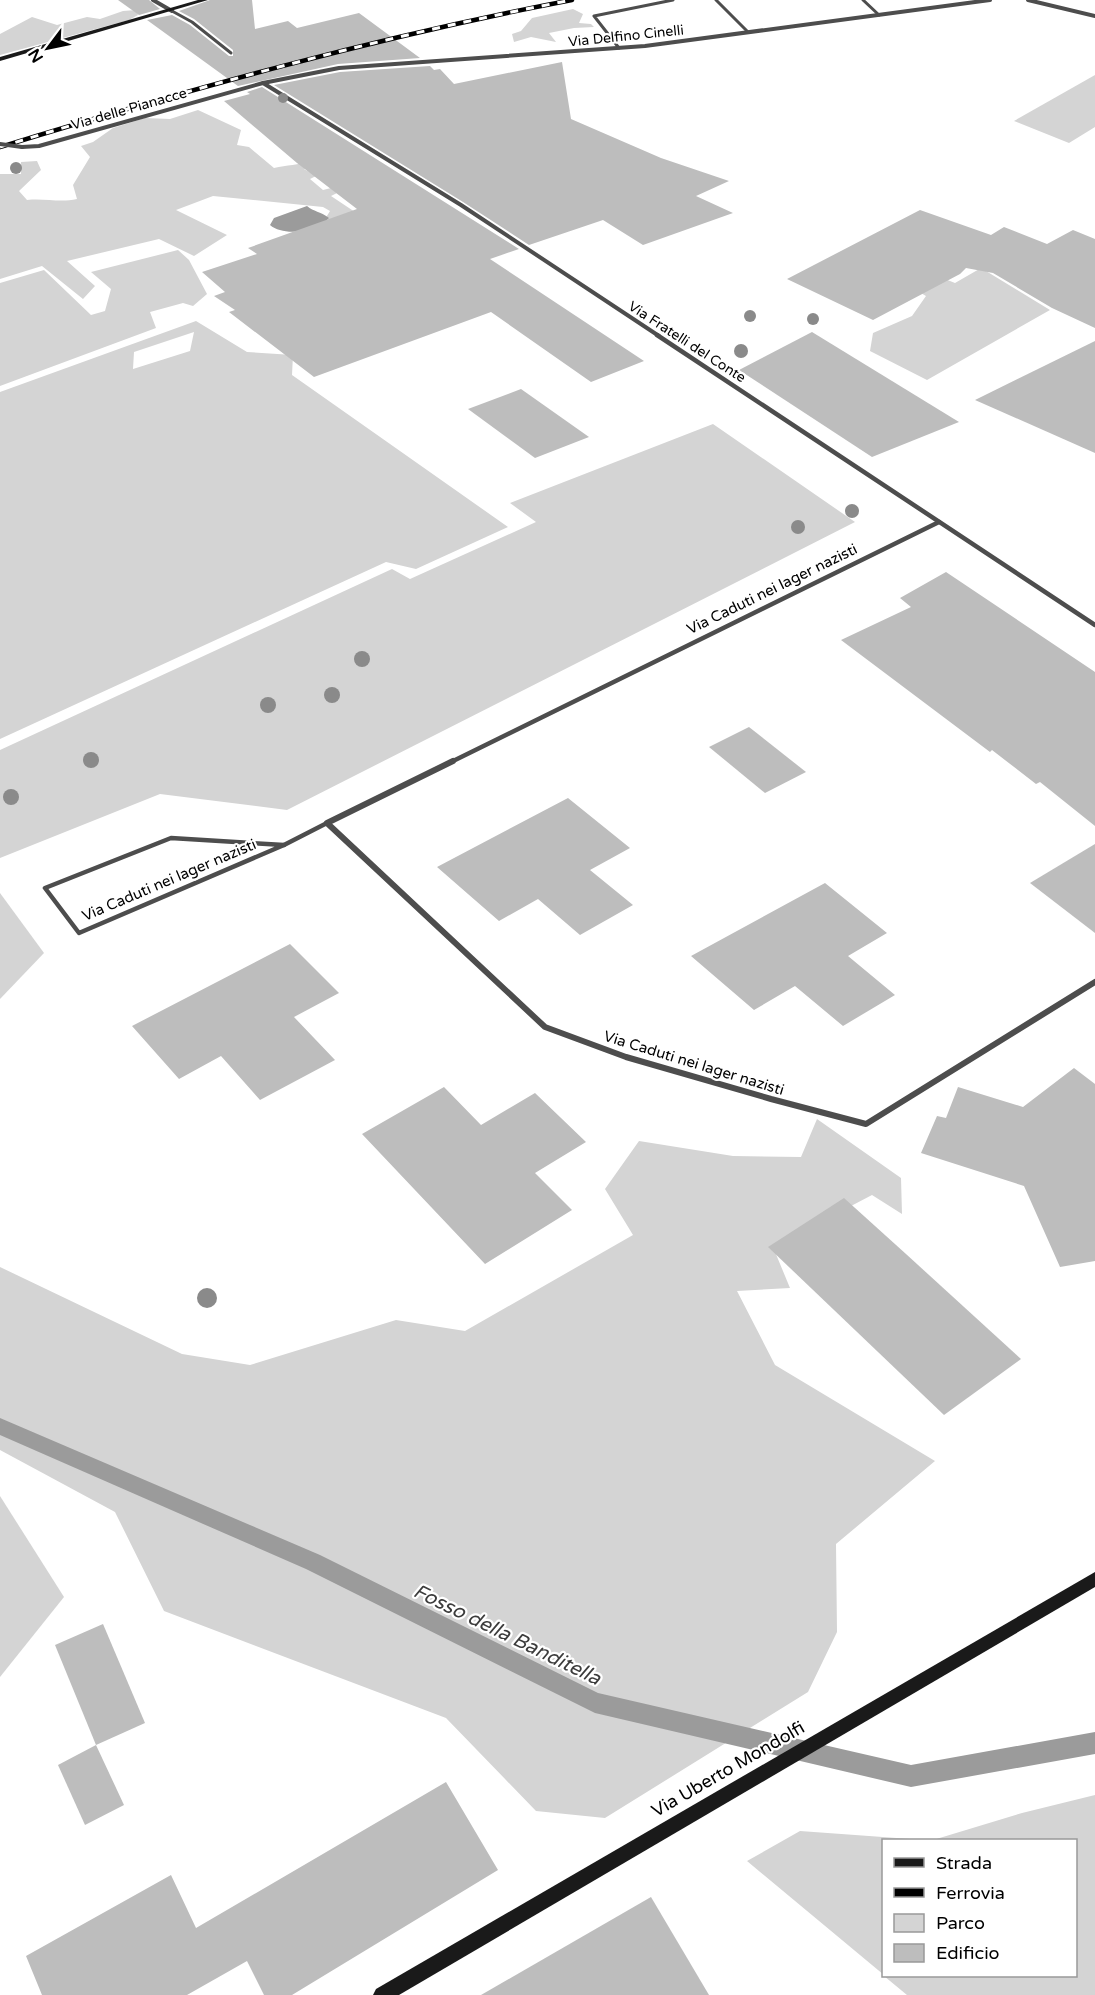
<svg xmlns="http://www.w3.org/2000/svg" width="1095" height="1995" font-family="'Varela Round',sans-serif">
<rect width="100%" height="100%" fill="#fff"/>
<g fill="#d4d4d4" fill-rule="evenodd">
<path d="M573,9L583,14L579,23L591,24L594,27L574,28L549,33L556,42L531,37L514,42L512,34L521,31L532,18Z"/>
<path d="M136,10L138,15L129,20L0,55V34L32,17L57,25L87,17L100,19L123,11Z"/>
<path d="M1095,75V127L1069,143L1014,121Z"/>
<path d="M198,110L241,130L237,145L249,147L274,168C287,165 298,165 311,161L316,164L304,169L316,176L310,179L323,190L331,188L337,193L331,196L355,212L322,224L330,211L323,207L213,196L176,210L227,235L194,256L159,239L67,261L95,286L83,299L42,266L0,279V174H21V162L37,161L41,170L19,191L27,200C45,198 60,203 77,199L73,185L90,157L81,146L93,142L113,128L145,118L170,119Z"/>
<path d="M178,250L189,260L207,294L193,306L183,303L150,312L156,328L0,386V283L44,270L91,315L105,311L111,289L91,272Z"/>
<path d="M981,268L1050,310L927,380L870,351L873,333L912,316L926,296L914,289L940,277L955,283Z"/>
<path d="M196,321L247,352L293,355L292,375L508,527L416,569L386,562L0,739V392ZM194,332L190,351L133,369L134,352Z"/>
<path d="M713,424L855,522L287,810L160,794L0,858V750L392,569L410,579L536,522L510,503Z"/>
<path d="M0,893L44,953L0,999Z"/>
<path d="M817,1119L901,1178L902,1214L872,1195L773,1247L790,1288L737,1291L775,1365L935,1461L836,1544L837,1632L808,1692L605,1818L536,1811L446,1718L164,1611L115,1512L0,1450V1267L182,1354L250,1365L396,1320L465,1331L633,1235L605,1189L639,1141L733,1156L801,1157Z"/>
<path d="M0,1496L64,1597L0,1677Z"/>
<path d="M1095,1795V1995H907L884,1976H1076V1840H933L1022,1813Z"/>
<path d="M800,1831L924,1840H884V1975L747,1861Z"/>
</g>
<path fill="#9b9b9b" d="M307,206C314,212 320,211 329,218C316,232 284,237 270,225L274,218Z"/>
<g fill="none" stroke-linecap="round" stroke-linejoin="round">
<path fill="#9b9b9b" fill-rule="evenodd" d="M0,1418L320,1555L598,1693L911,1765L1095,1732V1754L911,1787L595,1713L306,1569L0,1435Z"/>
</g>
<g fill="#bdbdbd">
<path d="M118,0H149L160,9L139,15Z"/>
<path d="M210,0H252L255,29L288,21L297,28L359,13L420,58L338,64L238,86L147,20L172,15L190,25L229,56H233V50L194,19L179,11Z"/>
<path d="M562,62L571,119L661,158L729,181L696,196L733,213L643,245L603,220L529,245L463,202L274,85L340,72L430,66L434,70L440,69L454,84Z"/>
<path d="M262,87L519,249L490,259L644,361L591,382L491,312L314,377L229,312L235,310L214,296L225,292L202,272L257,254L248,248L357,209L297,163L224,101L250,94L247,92Z"/>
<path d="M920,210L991,235L1004,227L1047,244L1073,230L1095,239V328L1052,308L993,273L966,268L960,274L873,320L787,279Z"/>
<path d="M812,332L959,422L872,457L739,370Z"/>
<path d="M1095,341V453L975,400Z"/>
<path d="M521,389L589,437L535,458L468,409Z"/>
<path d="M946,572L1095,672V826L1040,782L1036,784L992,750L990,752L841,640L911,607L900,598Z"/>
<path d="M749,727L806,772L765,793L709,747Z"/>
<path d="M568,798L630,848L590,870L633,905L580,935L538,899L499,921L437,867Z"/>
<path d="M1095,844V933L1030,883Z"/>
<path d="M825,883L887,933L848,956L895,995L843,1026L795,986L754,1010L691,956Z"/>
<path d="M290,944L339,993L294,1017L335,1060L260,1100L221,1056L179,1079L132,1026Z"/>
<path d="M1074,1068L1095,1084V1261L1060,1267L1024,1186L921,1153L937,1116L946,1118L958,1087L1023,1107Z"/>
<path d="M444,1087L481,1125L535,1093L586,1142L535,1173L572,1210L485,1264L362,1134Z"/>
<path d="M844,1198L906,1254L1021,1359L944,1415L768,1247Z"/>
<path d="M103,1624L145,1723L96,1745L55,1645Z"/>
<path d="M96,1745L124,1805L85,1825L58,1765Z"/>
<path d="M446,1782L498,1870L292,1995H264L247,1961L187,1995H42L26,1956L171,1875L196,1928Z"/>
<path d="M651,1897L709,1995H481Z"/>
</g>
<g fill="none" stroke-linecap="round" stroke-linejoin="round">
<g stroke="#4d4d4d" stroke-width="3">
<path d="M716,0L748,32"/>
<path d="M863,0L879,15"/>
<path d="M172,11L192,22L231,53"/>
<path d="M619,48L594,16L673,0"/>
</g>
<g stroke="#4d4d4d" stroke-width="4.5">
<path d="M171,838L284,845L79,933L45,888Z"/>
<path d="M284,845L327,823"/>
</g>
<g stroke="#4d4d4d" stroke-width="4">
<path d="M153,0L172,11"/>
<path d="M1028,0L1095,16"/>
<path d="M263,83L461,205L659,336"/>
<path d="M22,147L39,146L263,83L339,68L645,46L990,0"/>
</g>
<g stroke="#4d4d4d" stroke-width="4.5">
<path d="M657,335L1095,625"/>
<path d="M449,763L939,522"/>
</g>
<path stroke="#4d4d4d" stroke-width="6" d="M453,761L327,823L545,1027L626,1057L771,1099L866,1124L1095,982"/>
<g fill="#1a1a1a" fill-rule="evenodd">
<path d="M198,0H208L0,61V57Z"/>
<path d="M1095,1572V1587L399,1995H373L376,1989Z"/>
</g>
<defs>
<path id="rail" d="M0,147C189,89 378,37 572,0"/>
</defs>
<use href="#rail" stroke="#000" stroke-width="4.5"/>
<use href="#rail" stroke="#fff" stroke-width="3" stroke-dasharray="8" stroke-linecap="butt"/>
<path stroke="#4d4d4d" stroke-width="4" d="M0,144L22,147"/>
</g>
<g fill="#8a8a8a">
<circle cx="283" cy="98" r="5"/>
<circle cx="16" cy="168" r="6"/>
<circle cx="750" cy="316" r="6"/>
<circle cx="813" cy="319" r="6"/>
<circle cx="741" cy="351" r="7"/>
<circle cx="852" cy="511" r="7"/>
<circle cx="798" cy="527" r="7"/>
<circle cx="362" cy="659" r="8"/>
<circle cx="332" cy="695" r="8"/>
<circle cx="268" cy="705" r="8"/>
<circle cx="91" cy="760" r="8"/>
<circle cx="11" cy="797" r="8"/>
<circle cx="207" cy="1298" r="10"/>
</g>
<g text-anchor="middle" dominant-baseline="central" stroke-width="4.5" stroke-linejoin="round" paint-order="stroke">
<g font-size="14" fill="#000" stroke="#fff">
<text transform="translate(626 36) rotate(-6)">Via Delfino Cinelli</text>
<text transform="translate(129 109) rotate(-16)">Via delle Pianacce</text>
<text transform="translate(687 342) rotate(33)">Via Fratelli del Conte</text>
</g>
<g font-size="15" fill="#000" stroke="#fff">
<text transform="translate(772 589) rotate(-26)">Via Caduti nei lager nazisti</text>
<text transform="translate(169 880) rotate(-23)">Via Caduti nei lager nazisti</text>
<text transform="translate(694 1063) rotate(17)">Via Caduti nei lager nazisti</text>
</g>
<g font-size="18" fill="#000" stroke="#fff">
<text transform="translate(728 1769) rotate(-30)">Via Uberto Mondolfi</text>
</g>
<g font-size="20" font-style="italic" fill="#3c3c3c" stroke="#fff">
<text transform="translate(507 1635) rotate(26)">Fosso della Banditella</text>
</g>
</g>
<rect x="882" y="1839" width="195" height="138" fill="#ffffff" stroke="#999999" stroke-width="1.5"/>
<rect x="894" y="1858" width="30" height="9" fill="#1a1a1a" stroke="#999999" stroke-width="1.5"/>
<text x="936" y="1869" font-size="18" fill="#000000">Strada</text>
<rect x="894" y="1888" width="30" height="9" fill="#000000" stroke="#999999" stroke-width="1.5"/>
<text x="936" y="1899" font-size="18" fill="#000000">Ferrovia</text>
<rect x="894" y="1914" width="30" height="18" fill="#d4d4d4" stroke="#999999" stroke-width="1.5"/>
<text x="936" y="1929" font-size="18" fill="#000000">Parco</text>
<rect x="894" y="1944" width="30" height="18" fill="#bdbdbd" stroke="#999999" stroke-width="1.5"/>
<text x="936" y="1959" font-size="18" fill="#000000">Edificio</text>
<g transform="translate(48 48) rotate(238)" stroke="#ffffff" stroke-width="4.5" paint-order="stroke">
<path d="M0-4.5L10 22L0 15L-10 22Z" fill="#000000"/>
<text y="-9" font-size="16" font-weight="bold" text-anchor="middle" fill="#000000">N</text>
</g>
</svg>
